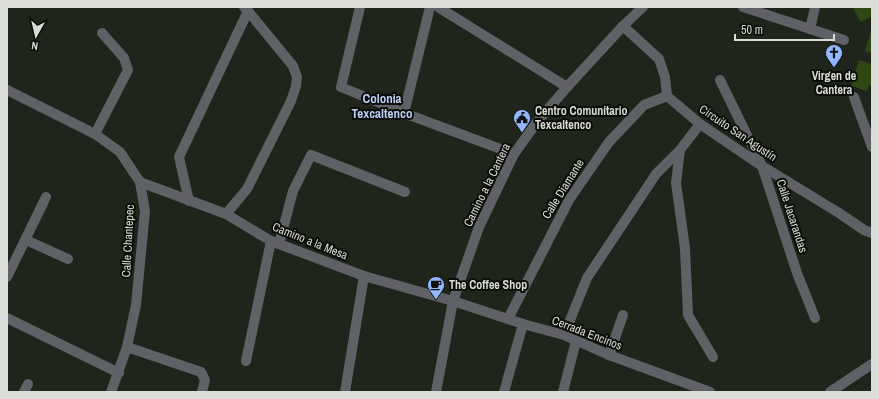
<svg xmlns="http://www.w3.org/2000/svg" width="879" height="399" font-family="'Archivo Narrow',sans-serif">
<rect width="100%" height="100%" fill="#20251c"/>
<g fill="#2e4813">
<path d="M857,7H872V16L861,22L853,9Z"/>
<path d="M872,28V53L865,51Z"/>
<path d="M859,60L872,64V85H869L867,91L851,86Z"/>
</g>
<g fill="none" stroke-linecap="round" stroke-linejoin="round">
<g stroke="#5f6166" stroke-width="10">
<path d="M360,7L341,87L404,113L514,154"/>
<path d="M438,7L567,87"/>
<path d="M743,7L844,40"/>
<path d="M623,26L659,59L665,77L667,96L700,124L762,166L839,213L864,230L872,233"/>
<path d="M810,29L815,7"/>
<path d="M720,80L762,166L797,273L815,318"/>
<path d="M7,90L95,134L120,152L140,182L145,211L136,305L127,347L111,392"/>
<path d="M854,97L872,147"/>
<path d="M404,113L430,7"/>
<path d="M95,134L128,70L124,58L102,33"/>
<path d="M680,150L676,183L685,248L688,315L713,357"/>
<path d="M140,182L226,214L271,241L364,276L453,301L523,324L564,335L609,355L710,392"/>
<path d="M189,201L179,157L248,11"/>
<path d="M226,214L247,189L291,101L296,86L297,77L293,66L248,11L244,7"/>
<path d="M26,240L68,259"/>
<path d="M279,244L293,191L311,155L405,192"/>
<path d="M7,277L46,197"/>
<path d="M7,318L119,373"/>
<path d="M508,319L569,200L609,142L644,105L667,96"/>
<path d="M564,335L587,278L656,174L680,150L700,124"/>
<path d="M127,347L201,372L205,380L202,392"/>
<path d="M609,355L623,315"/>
<path d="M246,361L271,241"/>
<path d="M24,392L28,384"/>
<path d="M345,392L364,276"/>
<path d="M504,392L523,324"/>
<path d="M563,392L576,341"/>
<path d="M830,392L872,364"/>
</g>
<path stroke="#5f6166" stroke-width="10" d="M436,392L453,301L479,227L514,154L537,122L567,87L623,26L643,7"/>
</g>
<defs>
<symbol id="church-pin" viewBox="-11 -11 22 30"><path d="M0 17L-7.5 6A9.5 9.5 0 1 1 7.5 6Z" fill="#93b7fd" stroke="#0b0d09"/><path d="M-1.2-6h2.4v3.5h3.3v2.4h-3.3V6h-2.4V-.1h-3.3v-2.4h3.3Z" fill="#111"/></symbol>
<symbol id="civic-pin" viewBox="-11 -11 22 30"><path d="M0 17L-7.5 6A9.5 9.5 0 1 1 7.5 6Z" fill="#93b7fd" stroke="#0b0d09"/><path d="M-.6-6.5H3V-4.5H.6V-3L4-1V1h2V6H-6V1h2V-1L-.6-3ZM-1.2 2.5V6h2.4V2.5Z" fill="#111"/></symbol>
<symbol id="cafe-pin" viewBox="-11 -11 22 30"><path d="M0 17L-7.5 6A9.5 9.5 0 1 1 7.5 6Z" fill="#93b7fd" stroke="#0b0d09"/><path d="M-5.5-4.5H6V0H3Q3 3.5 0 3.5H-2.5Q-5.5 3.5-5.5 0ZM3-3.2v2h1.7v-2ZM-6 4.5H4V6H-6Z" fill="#111"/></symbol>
</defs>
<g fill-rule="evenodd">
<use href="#church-pin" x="824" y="43" width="20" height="27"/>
<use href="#civic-pin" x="512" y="108" width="20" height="27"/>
<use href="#cafe-pin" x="426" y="275" width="20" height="27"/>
</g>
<g text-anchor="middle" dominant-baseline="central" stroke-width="4" stroke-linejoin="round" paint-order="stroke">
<g font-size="12" font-weight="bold" fill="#daddd7" stroke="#0b0d09" text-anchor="start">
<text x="834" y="76" text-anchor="middle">Virgen de<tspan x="834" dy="14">Cantera</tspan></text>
<text x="535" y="111">Centro Comunitario<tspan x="535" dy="14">Texcaltenco</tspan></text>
<text x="449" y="285">The Coffee Shop</text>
</g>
<g font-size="12" fill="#daddd7" stroke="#0b0d09">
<text transform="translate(738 133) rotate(34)">Circuito San Agustín</text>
<text transform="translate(487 185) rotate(-64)">Camino a la Cantera</text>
<text transform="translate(563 189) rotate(-58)">Calle Diamante</text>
<text transform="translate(792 216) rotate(72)">Calle Jacarandas</text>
<text transform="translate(128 241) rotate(-87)">Calle Chantepec</text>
<text transform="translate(310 241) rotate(22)">Camino a la Mesa</text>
<text transform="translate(587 333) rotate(21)">Cerrada Encinos</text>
</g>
<g font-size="13" font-weight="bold" fill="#bacff7" stroke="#0b0d09">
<text x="382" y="98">Colonia<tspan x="382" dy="15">Texcaltenco</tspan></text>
</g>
</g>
<rect width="879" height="399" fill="none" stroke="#daddd7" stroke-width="16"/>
<g transform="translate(36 36) rotate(188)" stroke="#0b0d09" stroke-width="3" paint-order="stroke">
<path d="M0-3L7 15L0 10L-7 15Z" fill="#daddd7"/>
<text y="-6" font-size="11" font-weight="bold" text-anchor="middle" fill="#daddd7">N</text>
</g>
<path d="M735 34v6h99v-6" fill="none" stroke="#daddd7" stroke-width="2"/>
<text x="741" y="34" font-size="12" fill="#daddd7" stroke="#0b0d09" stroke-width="3" paint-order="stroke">50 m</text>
</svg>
